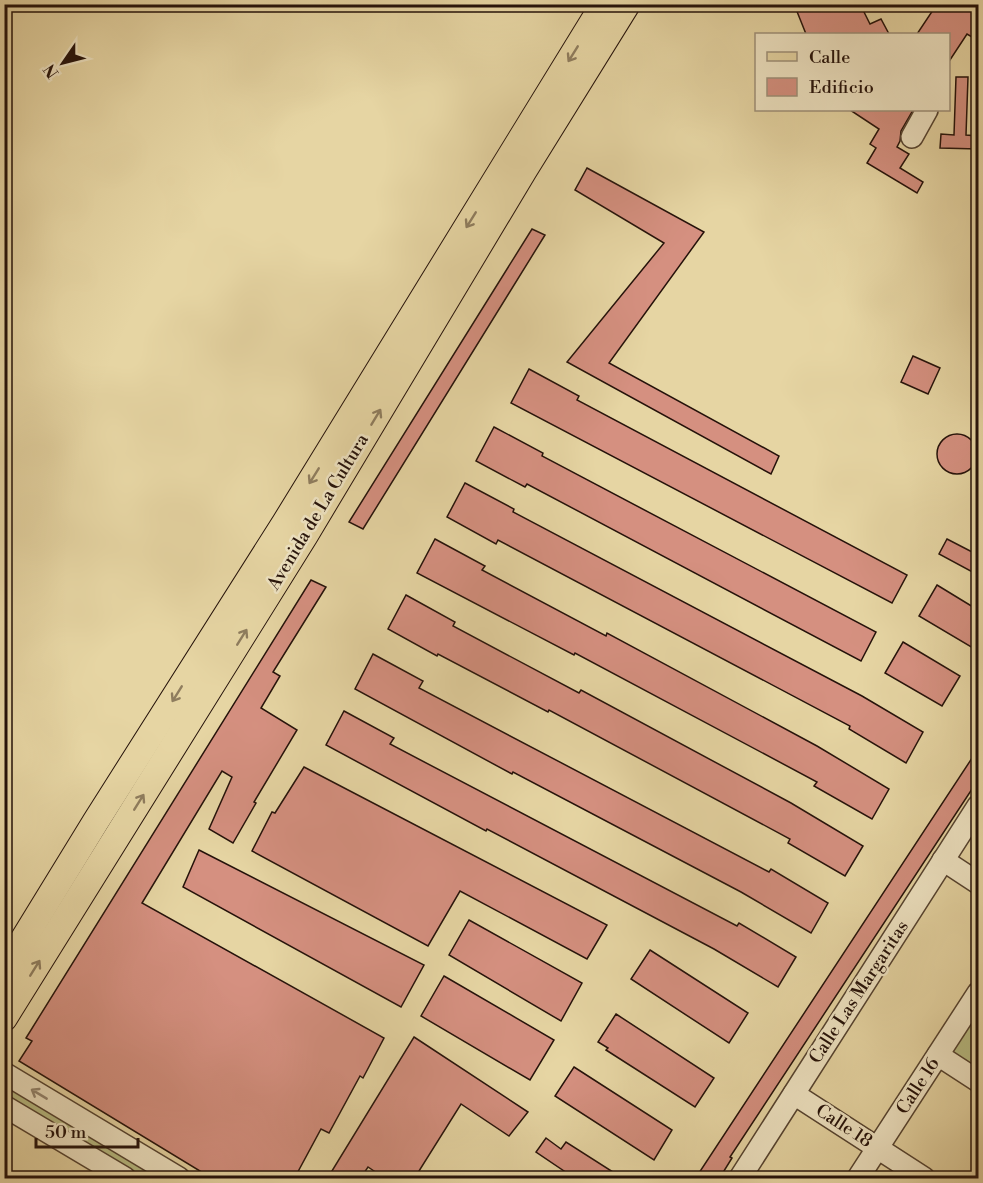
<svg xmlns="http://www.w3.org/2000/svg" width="983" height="1183" font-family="'Libre Bodoni',serif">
<rect width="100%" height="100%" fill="#e6d5a3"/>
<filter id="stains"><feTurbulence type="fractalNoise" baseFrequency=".00333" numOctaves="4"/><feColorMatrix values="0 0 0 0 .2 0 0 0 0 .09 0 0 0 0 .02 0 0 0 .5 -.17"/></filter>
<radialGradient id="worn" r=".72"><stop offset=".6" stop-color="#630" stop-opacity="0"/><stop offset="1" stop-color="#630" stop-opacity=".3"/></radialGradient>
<g fill="#b8bc83" stroke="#6e6746" stroke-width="1.5">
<path d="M978,1005V1076L946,1054Z"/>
<path d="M4,1083L161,1178H139L5,1097Z"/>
</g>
<g fill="#d59080" stroke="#25120a" stroke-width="1.5">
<path d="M794,4H860L870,24L881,19L889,34H806Z"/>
<path d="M937,4H978V27L972,37L967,34L948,63V34H917Z"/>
<path d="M956,77H968L966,135L978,136V149L940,148L941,134L954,135Z"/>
<path d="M850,110H913L901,131L900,141L897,147L909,154L900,168L923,182L917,193L867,163L876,148L870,144L879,129Z"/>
<path d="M587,168L704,232L609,363L779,456L771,474L567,362L664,243L575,190Z"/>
<path d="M532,229L545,235L363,529L349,522Z"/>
<path d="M913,356L940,368L928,394L901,382Z"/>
<path d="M529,369L579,396L577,400L907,575L892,603L511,403Z"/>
<path d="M494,427L543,453L542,456L876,632L861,661L527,484L525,487L476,461Z"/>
<circle cx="957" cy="454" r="20"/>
<path d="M465,483L514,509L513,512L862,696L923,732L906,763L849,729L850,726L498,540L496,544L447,517Z"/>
<path d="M435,539L485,566L482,570L606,636L607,633L817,746L889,789L872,819L814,786L817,782L575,653L574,655L417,573Z"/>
<path d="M947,539L978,555V575L939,554Z"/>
<path d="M311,580L326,587L273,672L280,676L261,708L297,730L254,802L256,803L233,843L209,829L232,777L222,771L142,903L384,1038L363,1078L360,1076L329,1133L321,1129L294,1179H213L19,1061L32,1041L26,1038Z"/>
<path d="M937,585L978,610V651L919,616Z"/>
<path d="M406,595L455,622L453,626L579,693L581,690L791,803L863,846L845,876L788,843L790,839L549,710L548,712L438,654L437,656L388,629Z"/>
<path d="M903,642L960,676L942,706L885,673Z"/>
<path d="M373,654L423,681L419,688L769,872L771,869L828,903L811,933L741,892L513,772L512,774L355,689Z"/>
<path d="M344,711L394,738L390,744L737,926L739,923L796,957L778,987L714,949L487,829L486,831L326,745Z"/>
<path d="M978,749V780L730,1157L732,1158L719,1179H695Z"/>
<path d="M304,767L607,925L587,959L460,891L428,946L252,851L272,812L275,813Z"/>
<path d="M199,850L424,965L401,1007L183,887Z"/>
<path d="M469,920L582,983L561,1021L449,955Z"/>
<path d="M650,950L748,1013L729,1043L631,979Z"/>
<path d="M444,976L554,1040L530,1080L421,1016Z"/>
<path d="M616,1014L714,1078L695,1107L606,1050L608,1048L598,1042Z"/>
<path d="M414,1037L528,1112L509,1136L461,1104L414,1179H386L368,1167L360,1179H327Z"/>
<path d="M574,1067L672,1130L654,1160L555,1096Z"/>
<path d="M546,1138L561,1149L566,1142L624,1179H576L536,1152Z"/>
</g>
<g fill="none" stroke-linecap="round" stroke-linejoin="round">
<defs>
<g id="minor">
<path d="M912,137L927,110"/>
<path d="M943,860L978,883"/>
<path d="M938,1055L978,1081"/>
<path d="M4,1073L179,1178"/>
<path d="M794,1094L924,1178"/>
<path d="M4,1106L125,1178"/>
<path d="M740,1178L978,806"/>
<path d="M858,1178L978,993"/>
</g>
<g id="major">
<path d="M4,971L96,821L285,523L604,4"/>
<path d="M4,1018L305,535L524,170L627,4"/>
</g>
</defs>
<use href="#minor" stroke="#554330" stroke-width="24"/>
<use href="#major" stroke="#25120a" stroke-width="28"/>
<use href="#minor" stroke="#efe4c3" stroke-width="21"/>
<use href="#major" stroke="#e6d5a3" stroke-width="26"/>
</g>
<defs><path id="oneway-shaft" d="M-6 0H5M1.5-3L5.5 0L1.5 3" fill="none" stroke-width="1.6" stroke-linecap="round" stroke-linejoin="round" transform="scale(1.5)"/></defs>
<g stroke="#8f7d5e">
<use href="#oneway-shaft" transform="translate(573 54) rotate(122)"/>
<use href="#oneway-shaft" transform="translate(471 220) rotate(122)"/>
<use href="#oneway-shaft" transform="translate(376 417) rotate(-59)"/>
<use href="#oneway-shaft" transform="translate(314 476) rotate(122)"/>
<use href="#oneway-shaft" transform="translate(242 637) rotate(-58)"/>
<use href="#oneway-shaft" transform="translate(177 694) rotate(122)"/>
<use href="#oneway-shaft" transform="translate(139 802) rotate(-58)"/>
<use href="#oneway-shaft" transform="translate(35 968) rotate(-58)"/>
</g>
<use stroke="#948670" href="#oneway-shaft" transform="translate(39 1094) rotate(-149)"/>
<g text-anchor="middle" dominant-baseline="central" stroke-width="5" stroke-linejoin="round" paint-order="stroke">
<g font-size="18" fill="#25120a" stroke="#efe4c3">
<text transform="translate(318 512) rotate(-59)">Avenida de La Cultura</text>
<text transform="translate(859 992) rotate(-57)">Calle Las Margaritas</text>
<text transform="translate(918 1086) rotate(-57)">Calle 16</text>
<text transform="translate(844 1126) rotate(33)">Calle 18</text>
</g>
</g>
<rect width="983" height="1183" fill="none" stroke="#e6d5a3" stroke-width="24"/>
<rect x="6" y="6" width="971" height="1171" fill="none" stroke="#25120a" stroke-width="3"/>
<rect x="12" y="12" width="959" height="1159" fill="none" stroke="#25120a" stroke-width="1.5"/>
<rect x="755" y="33" width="195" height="78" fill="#efe4c3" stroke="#9e9079" stroke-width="1.5"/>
<rect x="767" y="52" width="30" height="9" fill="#e6d5a3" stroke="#9e9079" stroke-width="1.5"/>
<text x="809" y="63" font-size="18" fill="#25120a">Calle</text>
<rect x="767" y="78" width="30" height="18" fill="#d59080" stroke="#9e9079" stroke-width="1.5"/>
<text x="809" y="93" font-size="18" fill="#25120a">Edificio</text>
<g transform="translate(63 63) rotate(235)" stroke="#efe4c3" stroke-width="4.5" paint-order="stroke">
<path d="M0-4.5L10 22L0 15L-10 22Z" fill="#25120a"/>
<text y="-9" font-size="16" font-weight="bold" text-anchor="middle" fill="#25120a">N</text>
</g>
<path d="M36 1138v9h102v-9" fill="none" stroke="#25120a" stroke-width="3"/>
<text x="45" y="1138" font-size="18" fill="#25120a" stroke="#efe4c3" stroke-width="4.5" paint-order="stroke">50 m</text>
<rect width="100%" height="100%" filter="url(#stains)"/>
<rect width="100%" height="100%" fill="url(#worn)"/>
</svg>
